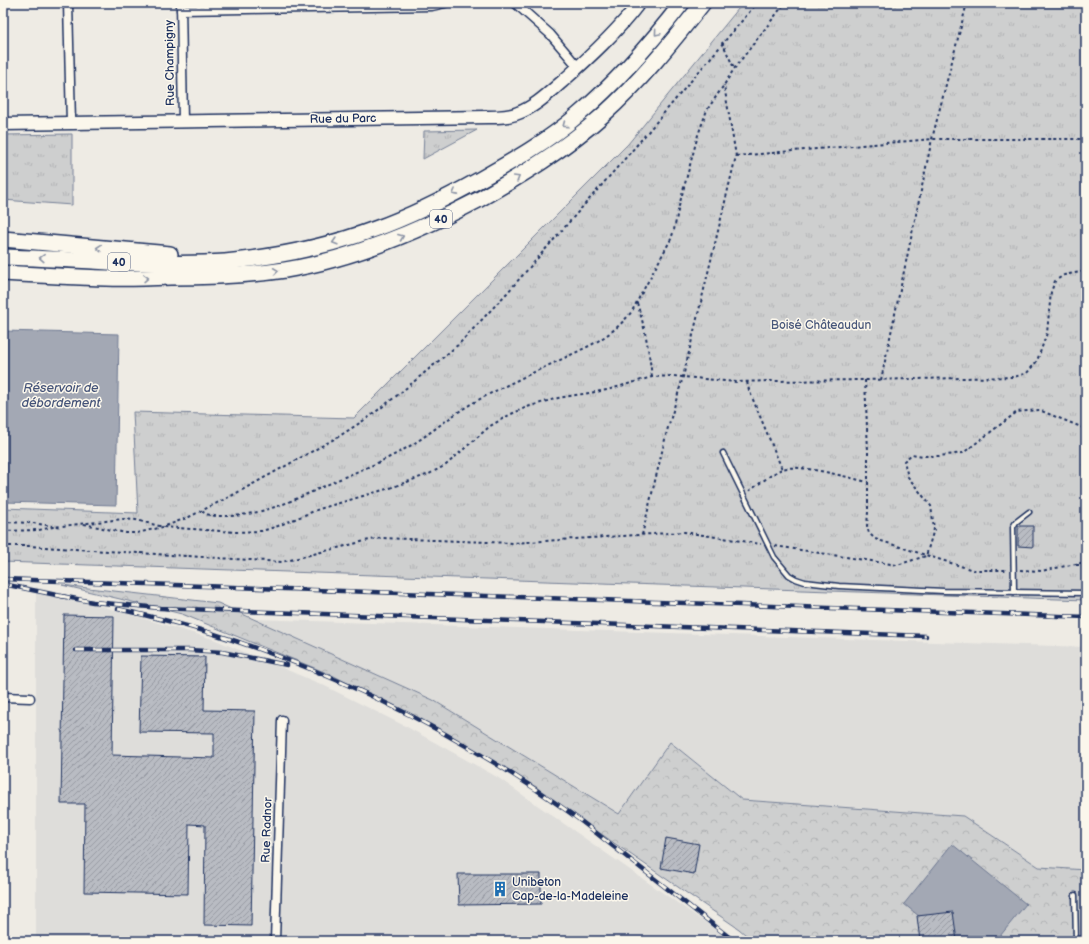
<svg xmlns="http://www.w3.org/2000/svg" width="1089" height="944" font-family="'Balsamiq Sans',sans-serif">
<defs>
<pattern id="grass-tufts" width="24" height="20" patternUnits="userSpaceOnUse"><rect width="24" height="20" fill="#cecfcf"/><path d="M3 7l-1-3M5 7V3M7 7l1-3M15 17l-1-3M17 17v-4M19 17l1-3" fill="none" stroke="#b0b2b4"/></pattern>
<pattern id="forest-crowns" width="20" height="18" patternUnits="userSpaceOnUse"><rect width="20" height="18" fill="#cecfcf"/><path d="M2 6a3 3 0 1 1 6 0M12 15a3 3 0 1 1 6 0" fill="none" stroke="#b0b2b4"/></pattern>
<pattern id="building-hatch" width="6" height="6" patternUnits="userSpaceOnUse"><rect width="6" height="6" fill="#b9bcc3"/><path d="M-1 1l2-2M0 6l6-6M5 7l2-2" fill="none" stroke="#9699a2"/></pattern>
</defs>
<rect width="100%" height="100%" fill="#eeebe4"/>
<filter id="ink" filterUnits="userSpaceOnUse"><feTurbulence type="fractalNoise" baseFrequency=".025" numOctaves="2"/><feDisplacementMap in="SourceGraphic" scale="8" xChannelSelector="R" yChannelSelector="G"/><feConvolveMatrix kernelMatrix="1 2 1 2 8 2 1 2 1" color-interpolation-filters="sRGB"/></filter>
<g filter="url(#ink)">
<g fill="#deddda">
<path d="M36,587L213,639L323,685L407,727L497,777L719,932L730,941H65V940L36,939Z"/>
<path d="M253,619L1086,647V870L1039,867L963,816L742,800L670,742L619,814L433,700Z"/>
</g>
<g fill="url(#grass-tufts)" stroke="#747f96">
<path d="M743,3H1086V600L3,562V508L138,513L133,412L354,418L628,144Z"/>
<path d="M477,130L423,159L424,131Z"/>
<path d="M72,134V205L3,200V135Z"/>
</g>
<path fill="url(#forest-crowns)" stroke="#747f96" d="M62,585L218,603L433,700L619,814L670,742L742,800L963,816L1039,867L1086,870V941H753L739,929L614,843L549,797L494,761L334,676L182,614Z"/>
<g fill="#a3a8b4" stroke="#6d7892">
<path d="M3,331L119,334L116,505L3,502Z"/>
<path d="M952,844L1026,904L996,941H950L904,904Z"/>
</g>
<g fill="url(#building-hatch)" stroke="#1b2f5e">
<path d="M1018,526H1033V547L1018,546Z"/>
<path d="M64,615L114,616L112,755L214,758V733L139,732L141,656L205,657L204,710L255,711L251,926L204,925L205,825L189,824L188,894L84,892L85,804H61Z"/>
<path d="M666,838L699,844L694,874L661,868Z"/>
<path d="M458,874H541V904L459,905Z"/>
<path d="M953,912L957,941H920L917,916Z"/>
</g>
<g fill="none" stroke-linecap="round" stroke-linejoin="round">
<defs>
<g id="lane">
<path d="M723,453L774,557L789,575L796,579L805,582L839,586L944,591L1086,593"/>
<path d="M1014,592L1013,527L1016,522L1029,512"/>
<path d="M1075,895L1076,941"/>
</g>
<g id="street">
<path d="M68,3L71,123"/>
<path d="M181,3L183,122"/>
<path d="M515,3L550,34L578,67"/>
<path d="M181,10L432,6L445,3"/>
<path d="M3,697L30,698"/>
<path d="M275,941L282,720"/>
</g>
<path id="secondary" d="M3,124L488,117C498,117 509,117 518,113C535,107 550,92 563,81C590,57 617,32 639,3"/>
<g id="highway">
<path d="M3,239L170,254"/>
<path d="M3,257C39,258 74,260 110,262C148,263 187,265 225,262C275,257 327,247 375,229C411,216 445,199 479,180C513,161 548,141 578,115C617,82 651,43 682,3"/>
<path d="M3,273C37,275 72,277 106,278C127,279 149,278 170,277C208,277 246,276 285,270C353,259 417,232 478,200C522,175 565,149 603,115C640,82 672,42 703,3"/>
</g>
</defs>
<use href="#lane" stroke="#1b2f5e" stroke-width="7"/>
<use href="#street" stroke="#1b2f5e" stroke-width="11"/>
<use href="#secondary" stroke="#1b2f5e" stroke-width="15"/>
<use href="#highway" stroke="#1b2f5e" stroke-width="18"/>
<g stroke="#1b2f5e" stroke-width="2" stroke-dasharray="3 3" stroke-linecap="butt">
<path d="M722,42L734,68"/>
<path d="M736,156L932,139H1086"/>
<path d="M637,303C645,327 649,351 652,377"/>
<path d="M865,380L868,451V512L867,526L869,533L875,539L973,570H1007"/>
<path d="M881,380L932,139L967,3"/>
<path d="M747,382L749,390L782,469"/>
<path d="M749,491C758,485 770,475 780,470C796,462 849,478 868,482"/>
<path d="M202,511C207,516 215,516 222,516C265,517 304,495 342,478C363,469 384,461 403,450C427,437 447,418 471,404C510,382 551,365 591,345C607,336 621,326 632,311L671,239L674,230L679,206L698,135L707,110L724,85L734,69L785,3"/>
<path d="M3,522L33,523L52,526"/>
<path d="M84,524L126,533H137L163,527L189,517L233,495L338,437L369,417L399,394L459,344L507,293L636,146L757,3"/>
<path d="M3,531L39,530L53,527L123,519L136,520L163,527L235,532L262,531L278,526L319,509L390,488L429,474L446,465L490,426L509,415L527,407L558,398L607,390L652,377L673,376L736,382L771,381L865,380L1014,377L1027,373L1037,361L1047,333L1051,292L1055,281L1064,275L1086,271"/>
<path d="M642,535L667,431L683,377L736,156L724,85"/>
<path d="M3,546H28L282,562L365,541L382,538L513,543L684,532L761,544"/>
<path d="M775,546L897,565L926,556L934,529L931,506L908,477L904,461L912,454L923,456H939L963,453L1017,412L1039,410L1086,429"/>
<path d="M1076,565H1086"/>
<path d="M1020,570L1041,571L1086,562"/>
</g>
<use href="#lane" stroke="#fbf7ec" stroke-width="4"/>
<use href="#street" stroke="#fbf7ec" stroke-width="8"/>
<use href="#secondary" stroke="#fbf7ec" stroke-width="12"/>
<use href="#highway" stroke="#fbf7ec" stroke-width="15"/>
<defs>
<g id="rail">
<path d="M3,579L1086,617"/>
<path d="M3,584L66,597"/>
<path d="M61,596L93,602L160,608L926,636"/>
<path d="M118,609C150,616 181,624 211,633C336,672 456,733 563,808C581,820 597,834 614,847C654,878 694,910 734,941"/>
<path d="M76,650H189L222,652L287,665"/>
</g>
</defs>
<use href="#rail" stroke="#1b2f5e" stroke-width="4.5"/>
<use href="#rail" stroke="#fbf7ec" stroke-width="3" stroke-dasharray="9" stroke-linecap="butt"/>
</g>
<defs><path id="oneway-chevron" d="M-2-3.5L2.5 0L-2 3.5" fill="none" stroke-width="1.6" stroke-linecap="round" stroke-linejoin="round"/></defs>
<g stroke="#8b93a5">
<use href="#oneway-chevron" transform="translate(657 33) rotate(130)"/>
<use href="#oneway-chevron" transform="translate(565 125) rotate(143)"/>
<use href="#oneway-chevron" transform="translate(517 178) rotate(-30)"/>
<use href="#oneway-chevron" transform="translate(455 193) rotate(152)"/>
<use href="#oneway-chevron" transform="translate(401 237) rotate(-22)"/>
<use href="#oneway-chevron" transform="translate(335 242) rotate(164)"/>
<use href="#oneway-chevron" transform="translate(99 248) rotate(-175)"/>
<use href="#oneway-chevron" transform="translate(42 258) rotate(-177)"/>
<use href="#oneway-chevron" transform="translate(276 271) rotate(-8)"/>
<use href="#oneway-chevron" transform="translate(146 278) rotate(-1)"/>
</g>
</g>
<defs>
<symbol id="building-bare" viewBox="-9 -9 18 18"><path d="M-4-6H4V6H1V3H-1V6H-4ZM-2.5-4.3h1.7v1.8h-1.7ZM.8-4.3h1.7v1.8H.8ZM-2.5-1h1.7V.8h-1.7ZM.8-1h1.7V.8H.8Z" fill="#1f6fb2" stroke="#fbf7ec" stroke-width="2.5" paint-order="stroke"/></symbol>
</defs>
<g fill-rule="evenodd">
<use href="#building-bare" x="489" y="878" width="22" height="22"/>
</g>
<g text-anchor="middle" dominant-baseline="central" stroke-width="3" stroke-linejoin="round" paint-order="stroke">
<g fill="#fbf7ec" stroke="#5e6b89" stroke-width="1">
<rect x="430" y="210" width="22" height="18" rx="3"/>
<rect x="108" y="253" width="22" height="18" rx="3"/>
</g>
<g font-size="11" font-weight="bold" fill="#1b2f5e">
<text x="441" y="219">40</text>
<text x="119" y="262">40</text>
</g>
<g font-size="12" fill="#1b2f5e" stroke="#fbf7ec">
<text transform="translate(170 63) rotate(-91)">Rue Champigny</text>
<text transform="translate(343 119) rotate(-1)">Rue du Parc</text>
<text transform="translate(267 830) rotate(-88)">Rue Radnor</text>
</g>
<g font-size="12" fill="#48577a" stroke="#fbf7ec">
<text x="821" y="325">Boisé Châteaudun</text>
</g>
<g font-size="12" fill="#1b2f5e" stroke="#fbf7ec" text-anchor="start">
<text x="512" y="882">Unibeton<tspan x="512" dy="14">Cap-de-la-Madeleine</tspan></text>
</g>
<g font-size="13" font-style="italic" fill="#445378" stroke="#fbf7ec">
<text x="61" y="388">Réservoir de<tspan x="61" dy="15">débordement</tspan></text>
</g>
</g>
<rect width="1089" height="944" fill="none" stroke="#fbf7ec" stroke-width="16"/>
<rect x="8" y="8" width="1073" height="928" fill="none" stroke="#1b2f5e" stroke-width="1.5" filter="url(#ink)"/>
</svg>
